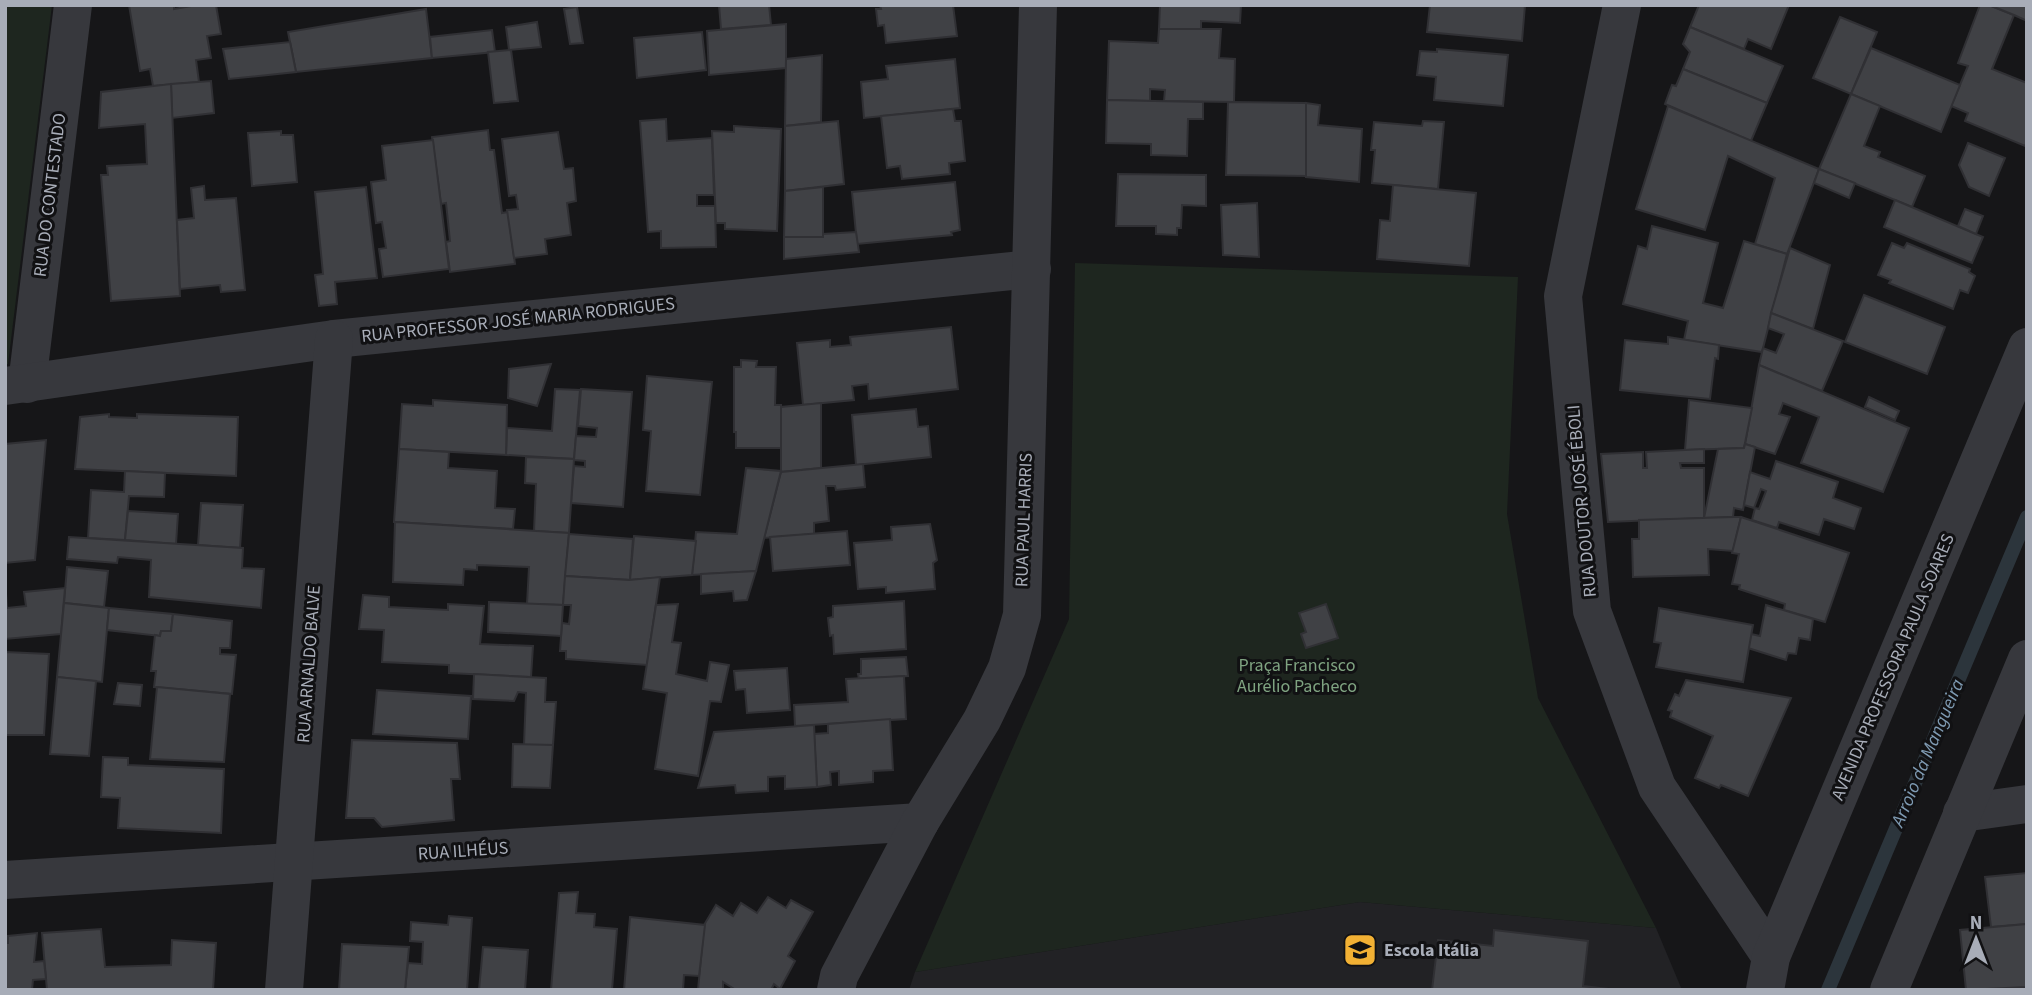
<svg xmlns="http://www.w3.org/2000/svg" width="2032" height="995" font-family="'Source Sans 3',sans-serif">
<rect width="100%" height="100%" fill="#161618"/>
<path fill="#222225" d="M1360,902L1656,928L1682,990H909L915,972Z"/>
<g fill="#1e261f">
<path d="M5,5H52L8,364H5Z"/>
<path d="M1075,263L1518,277L1507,514L1538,698L1656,928L1360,902L915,972L1069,619Z"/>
</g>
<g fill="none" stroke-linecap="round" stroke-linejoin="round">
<path stroke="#2c353c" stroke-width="14" d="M1828,990L2027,517"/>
</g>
<g fill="#404145" stroke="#303034" stroke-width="2">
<path d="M129,5H174V9L197,5H216L221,34L207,36L211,58L196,60L199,82L153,86L150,69L140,71Z"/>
<path d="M719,5H769L771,25L721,29Z"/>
<path d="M880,5H953L957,36L886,43L884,25L878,26L876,9H881Z"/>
<path d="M1160,5H1241L1240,23L1201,21V29H1159Z"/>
<path d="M1430,5H1525L1522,41L1427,32Z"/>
<path d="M1699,5H1789L1771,49L1748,39L1744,49L1690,27Z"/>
<path d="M1980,5H1989L2014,15L1992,69L2027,83V141L2025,146L1965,121L1968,113L1951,106L1968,66L1958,63Z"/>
<path d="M1989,5H2027V21L2014,15Z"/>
<path d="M577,7L583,43L570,44L564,9Z"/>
<path d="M426,9L432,58L296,72L288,32Z"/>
<path d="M1840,17L1877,32L1851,94L1813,78Z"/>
<path d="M537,22L541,47L509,50L506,27Z"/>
<path d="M786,24V68L709,75L707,31Z"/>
<path d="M1690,27L1783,66L1767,103L1683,69L1690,52L1683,44Z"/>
<path d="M1159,29H1221L1219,58L1235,59L1234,102L1164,101L1165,90L1150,89V101L1107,100L1109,41L1158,43Z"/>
<path d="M492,30L495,52L432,58L430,37Z"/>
<path d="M702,32L706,70L637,78L634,38Z"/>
<path d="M290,42L296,72L229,79L223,49Z"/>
<path d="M1871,48L1960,85L1941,132L1851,94Z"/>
<path d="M1437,49L1508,55L1503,106L1434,100L1436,77L1417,75L1420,51L1437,52Z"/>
<path d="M511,50L518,101L494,103L488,52Z"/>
<path d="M822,55L821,122L785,126L786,59Z"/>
<path d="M955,59L960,108L864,118L861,82L888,79L886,66Z"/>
<path d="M1683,69L1767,103L1751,141L1665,104L1672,85L1676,86Z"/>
<path d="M211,81L214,113L172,118L171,84Z"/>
<path d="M171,84L180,296L111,301L101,175H108L107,166L147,164L145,124L99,128L101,92Z"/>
<path d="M1851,94L1880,106L1864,146L1880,152L1878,157L1925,176L1912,207L1819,169Z"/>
<path d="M1107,100L1203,102V119H1188L1187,156L1151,155V144L1106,143Z"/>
<path d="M1228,102L1306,103V176L1226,175Z"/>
<path d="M1306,103L1320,105L1318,125L1362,129L1359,182L1306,177Z"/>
<path d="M1668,106L1819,169L1787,254L1755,244L1775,178L1728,156L1705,230L1636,209Z"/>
<path d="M953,109L955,121H961L965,161L949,163L950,174L902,179L900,166L887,168L881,116Z"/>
<path d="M666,119L667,141L712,138L714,195H697V206H715L716,247L661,248V231L648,232L640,121Z"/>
<path d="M838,121L844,184L785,191V126Z"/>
<path d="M1423,121L1444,122L1438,189L1372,183L1375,150H1371L1374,122L1422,126Z"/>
<path d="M734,126L781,129L777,231L725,229V223H716L712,131L734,132Z"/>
<path d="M488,130L490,150H494L502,213L508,212L515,264L450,272L446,242L450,241L446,203L441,204L432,137Z"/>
<path d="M281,131V135H293L297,182L252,186L248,133Z"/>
<path d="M558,132L564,169L573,168L576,201L567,203L571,235L545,239L547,254L514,258L507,210L518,209L516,195L509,196L502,139Z"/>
<path d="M433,140L449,269L383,277L379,249L386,248L382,222L376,223L371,182L386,180L382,146Z"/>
<path d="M1968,143L2005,158L1989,196L1969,187L1959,165Z"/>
<path d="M1819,169L1855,183L1849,198L1814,183Z"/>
<path d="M1118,174L1206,175V206L1182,205L1181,228H1177V235L1156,234V226H1116Z"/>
<path d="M955,182L960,230L951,232L952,235L857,244L852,192Z"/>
<path d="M1393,185L1476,193L1469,266L1377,259L1380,220L1390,221Z"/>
<path d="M204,186L205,200L236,198L245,290L221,292L220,285L180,289L177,220L194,218L191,188Z"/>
<path d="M366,187L377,278L335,282L337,304L319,306L315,275L323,274L315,192Z"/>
<path d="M823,187V237H784L785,191Z"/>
<path d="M1895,200L1983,237L1972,263L1884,227Z"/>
<path d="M1257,203L1259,257L1223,255L1221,205Z"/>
<path d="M1965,209L1983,216L1976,234L1958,226Z"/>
<path d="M1652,226L1718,243L1703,303L1723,308L1744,241L1787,254L1762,352L1684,340L1688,321L1623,304L1638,246L1647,249Z"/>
<path d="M856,232L859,252L784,259V237H823V234Z"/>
<path d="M1892,243L1904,248L1907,243L1970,269L1969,272L1975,276L1968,293L1960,290L1953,309L1889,283L1891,280L1878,275Z"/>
<path d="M1790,248L1830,265L1813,329L1771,313Z"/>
<path d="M1864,295L1945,327L1927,374L1845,342Z"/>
<path d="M1771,313L1843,341L1822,391L1759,365L1763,348L1776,353L1784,334L1768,328Z"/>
<path d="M951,327L958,389L869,399L868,384L852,386L854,400L803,405L797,343L830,340V347L851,345L850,337Z"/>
<path d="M1668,337L1719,345L1718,359L1715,358L1710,399L1620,390L1625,340L1668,344Z"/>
<path d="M741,360L757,361L756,367H776L775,405H781V448H736V432H734V367H741Z"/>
<path d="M551,364L537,406L508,398L509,369Z"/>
<path d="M1759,365L1909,428L1883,492L1801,463L1819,417L1783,403L1779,414L1790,417L1775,454L1745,444Z"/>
<path d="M647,376L712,382L700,495L646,491L651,431L643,430Z"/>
<path d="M555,389L580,390L574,459L506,455L507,428L552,431Z"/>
<path d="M581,389L632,392L623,507L571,503L574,466L585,467V461L574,460L576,436L596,437L597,428L578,426Z"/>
<path d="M1869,397L1899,411L1895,420L1865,407Z"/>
<path d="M433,400L507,405L506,455L399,449L402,404L433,406Z"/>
<path d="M1689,400L1752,408L1744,448L1685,450Z"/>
<path d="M821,403V468L781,472V407Z"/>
<path d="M916,409L918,427L928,426L931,457L856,465L852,415Z"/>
<path d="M109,414V417L137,418V414L238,417L236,476L75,469L80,417Z"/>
<path d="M46,440L35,560L5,563V444Z"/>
<path d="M1745,444L1755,447L1743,510L1734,508L1733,517L1704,518L1718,449L1744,448Z"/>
<path d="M399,449L449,452L448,468L497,471L495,508L515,509L513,529L394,522Z"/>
<path d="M1704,449V463H1680L1681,468H1704V518L1608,522L1601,454L1643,452V468H1647L1646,452Z"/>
<path d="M526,457L574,459L569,533L534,531L536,484L525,483Z"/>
<path d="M1776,461L1838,482L1833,498L1861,508L1854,529L1824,519L1819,535L1779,522L1777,528L1752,520L1755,508L1759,509L1766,491L1761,489L1754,508L1744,505L1750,472L1770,479Z"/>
<path d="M863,464L865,487L836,490L835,486H826L829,521L814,523V534L764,538L781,472Z"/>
<path d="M746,468L781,471L756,571L692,575L696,532L737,534Z"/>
<path d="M125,471L165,473L164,497L129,496L125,540L88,538L91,490L124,492Z"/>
<path d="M201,503L243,505L240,548L198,545Z"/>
<path d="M128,511L178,514L176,544L125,540Z"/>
<path d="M1733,517H1741L1733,551L1708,549L1709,575L1633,577L1632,539H1639V520Z"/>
<path d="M1741,517L1849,553L1825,622L1784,610L1785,604L1739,589L1740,585L1732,584L1739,554L1732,553Z"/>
<path d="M395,522L569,533L563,605L527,604L529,567L477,565V570L464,569L463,585L393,582Z"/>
<path d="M930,524L937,560L933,563L935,589L886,593V587L858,589L854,543L892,540L891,527Z"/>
<path d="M847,531L850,565L773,571L770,537Z"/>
<path d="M569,534L633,539L630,580L565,576Z"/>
<path d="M634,536L696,541L692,575L630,580Z"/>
<path d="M69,537L243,548L242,568L264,569L261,608L149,597L151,560L118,557L117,563L67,559Z"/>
<path d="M67,567L108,571L104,607L64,603Z"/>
<path d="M756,571L747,600L734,601L733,591L701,594V574Z"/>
<path d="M565,576L629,580L660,577L647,665L566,659V651H560L562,623L569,624L571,605H563Z"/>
<path d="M5,579L7,608L26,606L24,592L65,588L61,634L5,639Z"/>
<path d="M363,595L389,597V607L448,610V604L484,606L480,644L533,646L531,677L449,673V665L382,662L384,630L359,629Z"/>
<path d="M904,601L906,649L834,654L833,635L830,636L828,618L833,617V606Z"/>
<path d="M489,602L563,605L561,636L488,632Z"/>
<path d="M64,603L109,608L102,682L57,677Z"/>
<path d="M678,604L672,642L681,643L676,674L707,681L710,662L729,665L721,702L710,701L698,776L655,769L667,693L643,689L656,605Z"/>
<path d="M1326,604L1338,638L1306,648L1301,634L1306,632L1299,613Z"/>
<path d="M1766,605L1813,619L1810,640L1799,638L1796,654L1788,653L1786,660L1748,648L1751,634L1760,636Z"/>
<path d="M109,608L173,614L171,631H161L160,636L107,630Z"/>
<path d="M1659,608L1753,625L1743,682L1656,667L1661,643L1654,642Z"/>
<path d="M173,614L232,621L230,648H220V654L236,655L232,694L154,687L156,671H151L155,635L160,636L161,631H171Z"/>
<path d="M5,652L49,654L44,735H5Z"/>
<path d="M906,657L908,676L859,679L858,674H861V659Z"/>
<path d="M787,668L790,710L747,713L745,689L736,690L734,671Z"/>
<path d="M474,674L546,678L545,702H556L553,745H524L526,693L518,692L514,701L473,699Z"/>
<path d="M904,676L906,719L795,726L794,705L848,702L846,679Z"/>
<path d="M57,677L96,681L89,756L50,754Z"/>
<path d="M1686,680L1791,698L1748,796L1721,785L1719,788L1695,778L1713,736L1670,717L1672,711L1668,710L1675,694L1679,696Z"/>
<path d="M118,683L142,685L140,706L114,704Z"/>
<path d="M157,687L230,694L224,762L150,759Z"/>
<path d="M377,690L471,696L468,739L373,734Z"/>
<path d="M890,719L893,770L873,771V782L839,785V771L830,772L831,785L817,787L814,734L828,733V724Z"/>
<path d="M814,725L817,787L785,789V776L768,777V791L736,793L735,785L698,788L714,732Z"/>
<path d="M352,740L457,743L460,779H451L454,820L382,827L374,818H346Z"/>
<path d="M513,744L553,745L550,788L512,787Z"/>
<path d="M103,757L128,758V765L224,769L221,833L118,828L120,798L101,797Z"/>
<path d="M2027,873V924L1991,927L1985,877Z"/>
<path d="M578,892L576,913L595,914L594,927L617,929L612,990H551L559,893Z"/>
<path d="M768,897L786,908L791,900L813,912L788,956L795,961L780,989L774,984L771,990H736L723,982V990H698L704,925L716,905L733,916L741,903L757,913Z"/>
<path d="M449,916L472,918L467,990H405L408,963L422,964L423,942L410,941L411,922L448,925Z"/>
<path d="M630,917L705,925L699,976L684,975L683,990H624Z"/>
<path d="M2027,924V987L1966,990L1960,930Z"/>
<path d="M101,929L105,967L171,965L172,940L216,943L213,990H47L42,933Z"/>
<path d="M1494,930L1588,941L1583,986L1617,990H1432L1438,940L1493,946Z"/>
<path d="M37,933L34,962L44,961L46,979L33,980L32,990H5V943H8V936Z"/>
<path d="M342,944L409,947L405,990H339Z"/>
<path d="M483,947L528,950L525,990H479Z"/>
</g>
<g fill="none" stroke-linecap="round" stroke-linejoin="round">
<g stroke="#37383d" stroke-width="38">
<path d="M1622,5L1563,296L1592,611L1657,787L1771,957"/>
<path d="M27,384L73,5"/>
<path d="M5,386L334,339L1032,269"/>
<path d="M1962,813L2027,804"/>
<path d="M5,880L920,822"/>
<path d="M284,990L334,339"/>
</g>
<g stroke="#37383d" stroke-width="38">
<path d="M836,990L839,976L920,822L982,720L1007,668L1022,615L1038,5"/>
<path d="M1765,990L1771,957L2027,347"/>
<path d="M1889,990L2027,659"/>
</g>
</g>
<defs>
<symbol id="school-square" viewBox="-11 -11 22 22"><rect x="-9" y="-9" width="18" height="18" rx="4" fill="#f2b134" stroke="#111113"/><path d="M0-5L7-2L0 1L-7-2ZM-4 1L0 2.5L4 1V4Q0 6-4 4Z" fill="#111"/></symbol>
</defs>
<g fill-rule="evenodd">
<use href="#school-square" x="1341" y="931" width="38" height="38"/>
</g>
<g text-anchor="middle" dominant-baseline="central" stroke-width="6" stroke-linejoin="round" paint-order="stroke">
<g font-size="18" fill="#a8adb8" stroke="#111113">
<text transform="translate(50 195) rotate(-83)">RUA DO CONTESTADO</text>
<text transform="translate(518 320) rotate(-6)">RUA PROFESSOR JOSÉ MARIA RODRIGUES</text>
<text transform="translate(1582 501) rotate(-95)">RUA DOUTOR JOSÉ ÉBOLI</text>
<text transform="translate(1024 520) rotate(-88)">RUA PAUL HARRIS</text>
<text transform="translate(309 664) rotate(-86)">RUA ARNALDO BALVE</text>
<text transform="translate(1893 667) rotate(-67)">AVENIDA PROFESSORA PAULA SOARES</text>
<text transform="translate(463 851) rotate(-4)">RUA ILHÉUS</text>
</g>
<g font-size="18" fill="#7fa381" stroke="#111113">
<text x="1297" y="665">Praça Francisco<tspan x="1297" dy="21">Aurélio Pacheco</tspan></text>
</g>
<g font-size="18" font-weight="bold" fill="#a8adb8" stroke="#111113" text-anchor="start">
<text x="1384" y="950">Escola Itália</text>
</g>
<g font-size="19" font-style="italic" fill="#7f9bb3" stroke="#111113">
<text transform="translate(1928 753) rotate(-67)">Arroio da Mangueira</text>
</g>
</g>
<rect width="2032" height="995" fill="none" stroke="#a8adb8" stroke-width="14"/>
<g transform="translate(1976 939)" stroke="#111113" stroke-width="5" paint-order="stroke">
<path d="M0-5L12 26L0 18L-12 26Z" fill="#a8adb8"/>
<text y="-10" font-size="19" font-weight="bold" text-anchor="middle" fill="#a8adb8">N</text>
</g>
</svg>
